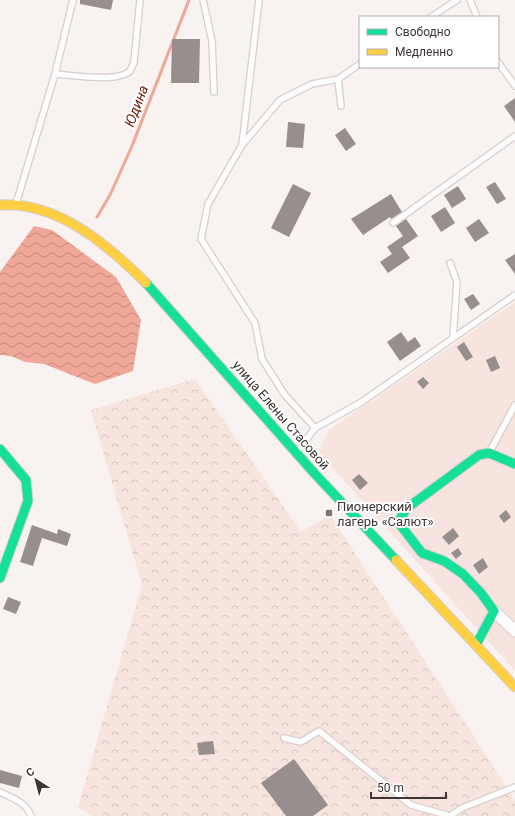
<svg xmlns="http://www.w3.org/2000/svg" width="515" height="816" font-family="Roboto,sans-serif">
<defs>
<pattern id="forest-crowns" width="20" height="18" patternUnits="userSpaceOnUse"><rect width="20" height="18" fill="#f7e4df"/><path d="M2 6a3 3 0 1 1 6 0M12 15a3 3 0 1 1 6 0" fill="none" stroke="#d5c4c0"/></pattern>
<pattern id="water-waves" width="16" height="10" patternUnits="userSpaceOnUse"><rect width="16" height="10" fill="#efa797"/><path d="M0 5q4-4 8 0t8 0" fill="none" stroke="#c3897c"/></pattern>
</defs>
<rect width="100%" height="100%" fill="#f8f2f1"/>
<path fill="url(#forest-crowns)" d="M195,379L301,532L330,515L515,800V816H93L78,807L142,585L91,410Z"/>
<path fill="#f7e4df" d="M515,302V671L318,452L329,430Z"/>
<path fill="url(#water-waves)" d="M34,226L52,230L116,277L141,320L133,371L95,384L44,364L25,362L11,356L0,355V272Z"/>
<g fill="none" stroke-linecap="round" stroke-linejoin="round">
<path stroke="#efa797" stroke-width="3" d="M97,217L110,195L132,146L189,0"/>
</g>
<g fill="#968f8d">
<path d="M80,0H113L111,10L80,4Z"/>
<path d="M172,39H200L199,83H171Z"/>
<path d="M515,98V122L504,106Z"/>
<path d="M288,122L305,124L303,148L286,147Z"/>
<path d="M345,128L356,144L346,151L335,135Z"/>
<path d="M495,182L506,199L497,204L486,187Z"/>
<path d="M293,184L311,193L289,237L271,228Z"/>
<path d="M458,186L466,199L452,208L444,195Z"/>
<path d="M391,194L402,212L391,219L390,217L363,235L351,219Z"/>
<path d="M445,207L455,223L441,232L431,216Z"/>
<path d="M406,219L418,236L402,247L410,258L388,273L380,262L392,254L387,247L403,236L396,226Z"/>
<path d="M479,219L489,233L475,242L466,228Z"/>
<path d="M515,254V274L505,260Z"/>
<path d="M473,294L480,304L471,310L464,299Z"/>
<path d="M401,332L408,342L415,337L421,346L400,361L387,342Z"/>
<path d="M464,342L473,357L466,361L457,347Z"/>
<path d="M495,356L500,368L491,372L486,360Z"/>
<path d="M423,377L429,383L423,389L417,382Z"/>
<path d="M359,474L368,483L360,490L352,480Z"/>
<path d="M506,510L511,517L504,523L499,516Z"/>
<path d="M32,525L57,534L58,529L71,534L67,546L42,538L33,566L20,562Z"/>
<path d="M453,528L459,536L449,545L442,537Z"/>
<path d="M458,548L462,554L456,559L451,553Z"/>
<path d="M483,558L488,567L479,574L473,565Z"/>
<path d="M8,597L21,602L16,614L3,609Z"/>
<path d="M213,741L215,754L199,755L197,743Z"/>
<path d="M294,759L328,805L313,816H286L261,783Z"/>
<path d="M0,770L22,776L19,788L0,783Z"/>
</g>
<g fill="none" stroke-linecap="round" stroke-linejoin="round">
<defs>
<g id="lane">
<path d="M203,0L212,41L214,92"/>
<path d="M470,0L477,17"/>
<path d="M431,17L457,0"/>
<path d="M498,62L515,86"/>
<path d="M55,74C71,75 117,83 130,71C131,69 133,65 134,62L140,0"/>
<path d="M338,79L341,106"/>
<path d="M242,145L259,0"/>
<path d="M16,204L55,74L73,0"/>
<path d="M393,223L515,136"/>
<path d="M450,263L457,282L453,337"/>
<path d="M315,428L360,403L515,295"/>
<path d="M297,452L315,428L285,395L262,359L255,323L201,239L208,204L242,145L280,100L312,84L338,79L360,64"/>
<path d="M489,453L515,405"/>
<path d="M284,738L301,742L319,731L411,805L450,816"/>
<path d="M0,792C12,798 26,802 31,816"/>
<path d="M450,816L462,808L515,787"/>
</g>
<path id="street" d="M494,611L515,631"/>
<g id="fast">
<path d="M146,283L315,474L396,560"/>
<path d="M0,449L26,480L28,501L0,578"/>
<path d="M476,645L494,611L481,593L463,574L444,561L422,553L398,522L407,508L479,455L489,453L515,464"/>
</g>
<g id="slow">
<path d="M0,205C57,201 108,245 146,283"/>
<path d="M396,560L515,687"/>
</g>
</defs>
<use href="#lane" stroke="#d7cfce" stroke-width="8"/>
<use href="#street" stroke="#d7cfce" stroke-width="13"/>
<use href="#fast" stroke="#d7cfce" stroke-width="11"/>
<use href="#slow" stroke="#d7cfce" stroke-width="11"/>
<use href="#lane" stroke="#fefdfd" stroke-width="5.5"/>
<use href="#street" stroke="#fefdfd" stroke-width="11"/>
<use href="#fast" stroke="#16e098" stroke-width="9"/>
<use href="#slow" stroke="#ffcf43" stroke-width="9"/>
</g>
<rect fill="#7f7675" stroke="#fff" stroke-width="1.5" x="325" y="509" width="8" height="8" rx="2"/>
<g text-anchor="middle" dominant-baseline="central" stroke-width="4" stroke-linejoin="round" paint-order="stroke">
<g font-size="13" fill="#3e3432" stroke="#fff">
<text transform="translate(281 415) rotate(49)">улица Елены Стасовой</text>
</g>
<g font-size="13" fill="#3e3432" stroke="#fff" text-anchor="start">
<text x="337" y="506">Пионерский<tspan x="337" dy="15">лагерь «Салют»</tspan></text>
</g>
<g font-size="14" font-style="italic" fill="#751d08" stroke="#fff">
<text transform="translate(136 106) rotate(-69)">Юдина</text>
</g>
</g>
<rect x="359" y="16" width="140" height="52" fill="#ffffff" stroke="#b2aead"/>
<rect x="367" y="29" width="20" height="6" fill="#16e098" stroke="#b2aead"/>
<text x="395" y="36" font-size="12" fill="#3e3432">Свободно</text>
<rect x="367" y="49" width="20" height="6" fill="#ffcf43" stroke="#b2aead"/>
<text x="395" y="56" font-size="12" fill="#3e3432">Медленно</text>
<g transform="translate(36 780) rotate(324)" stroke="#ffffff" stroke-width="3" paint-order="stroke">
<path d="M0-3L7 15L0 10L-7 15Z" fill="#3e3432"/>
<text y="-6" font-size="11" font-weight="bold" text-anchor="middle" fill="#3e3432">С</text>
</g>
<path d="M371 792v6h75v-6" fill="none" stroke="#3e3432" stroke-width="2"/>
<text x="377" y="792" font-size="12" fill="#3e3432" stroke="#ffffff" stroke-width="3" paint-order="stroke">50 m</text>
</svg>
